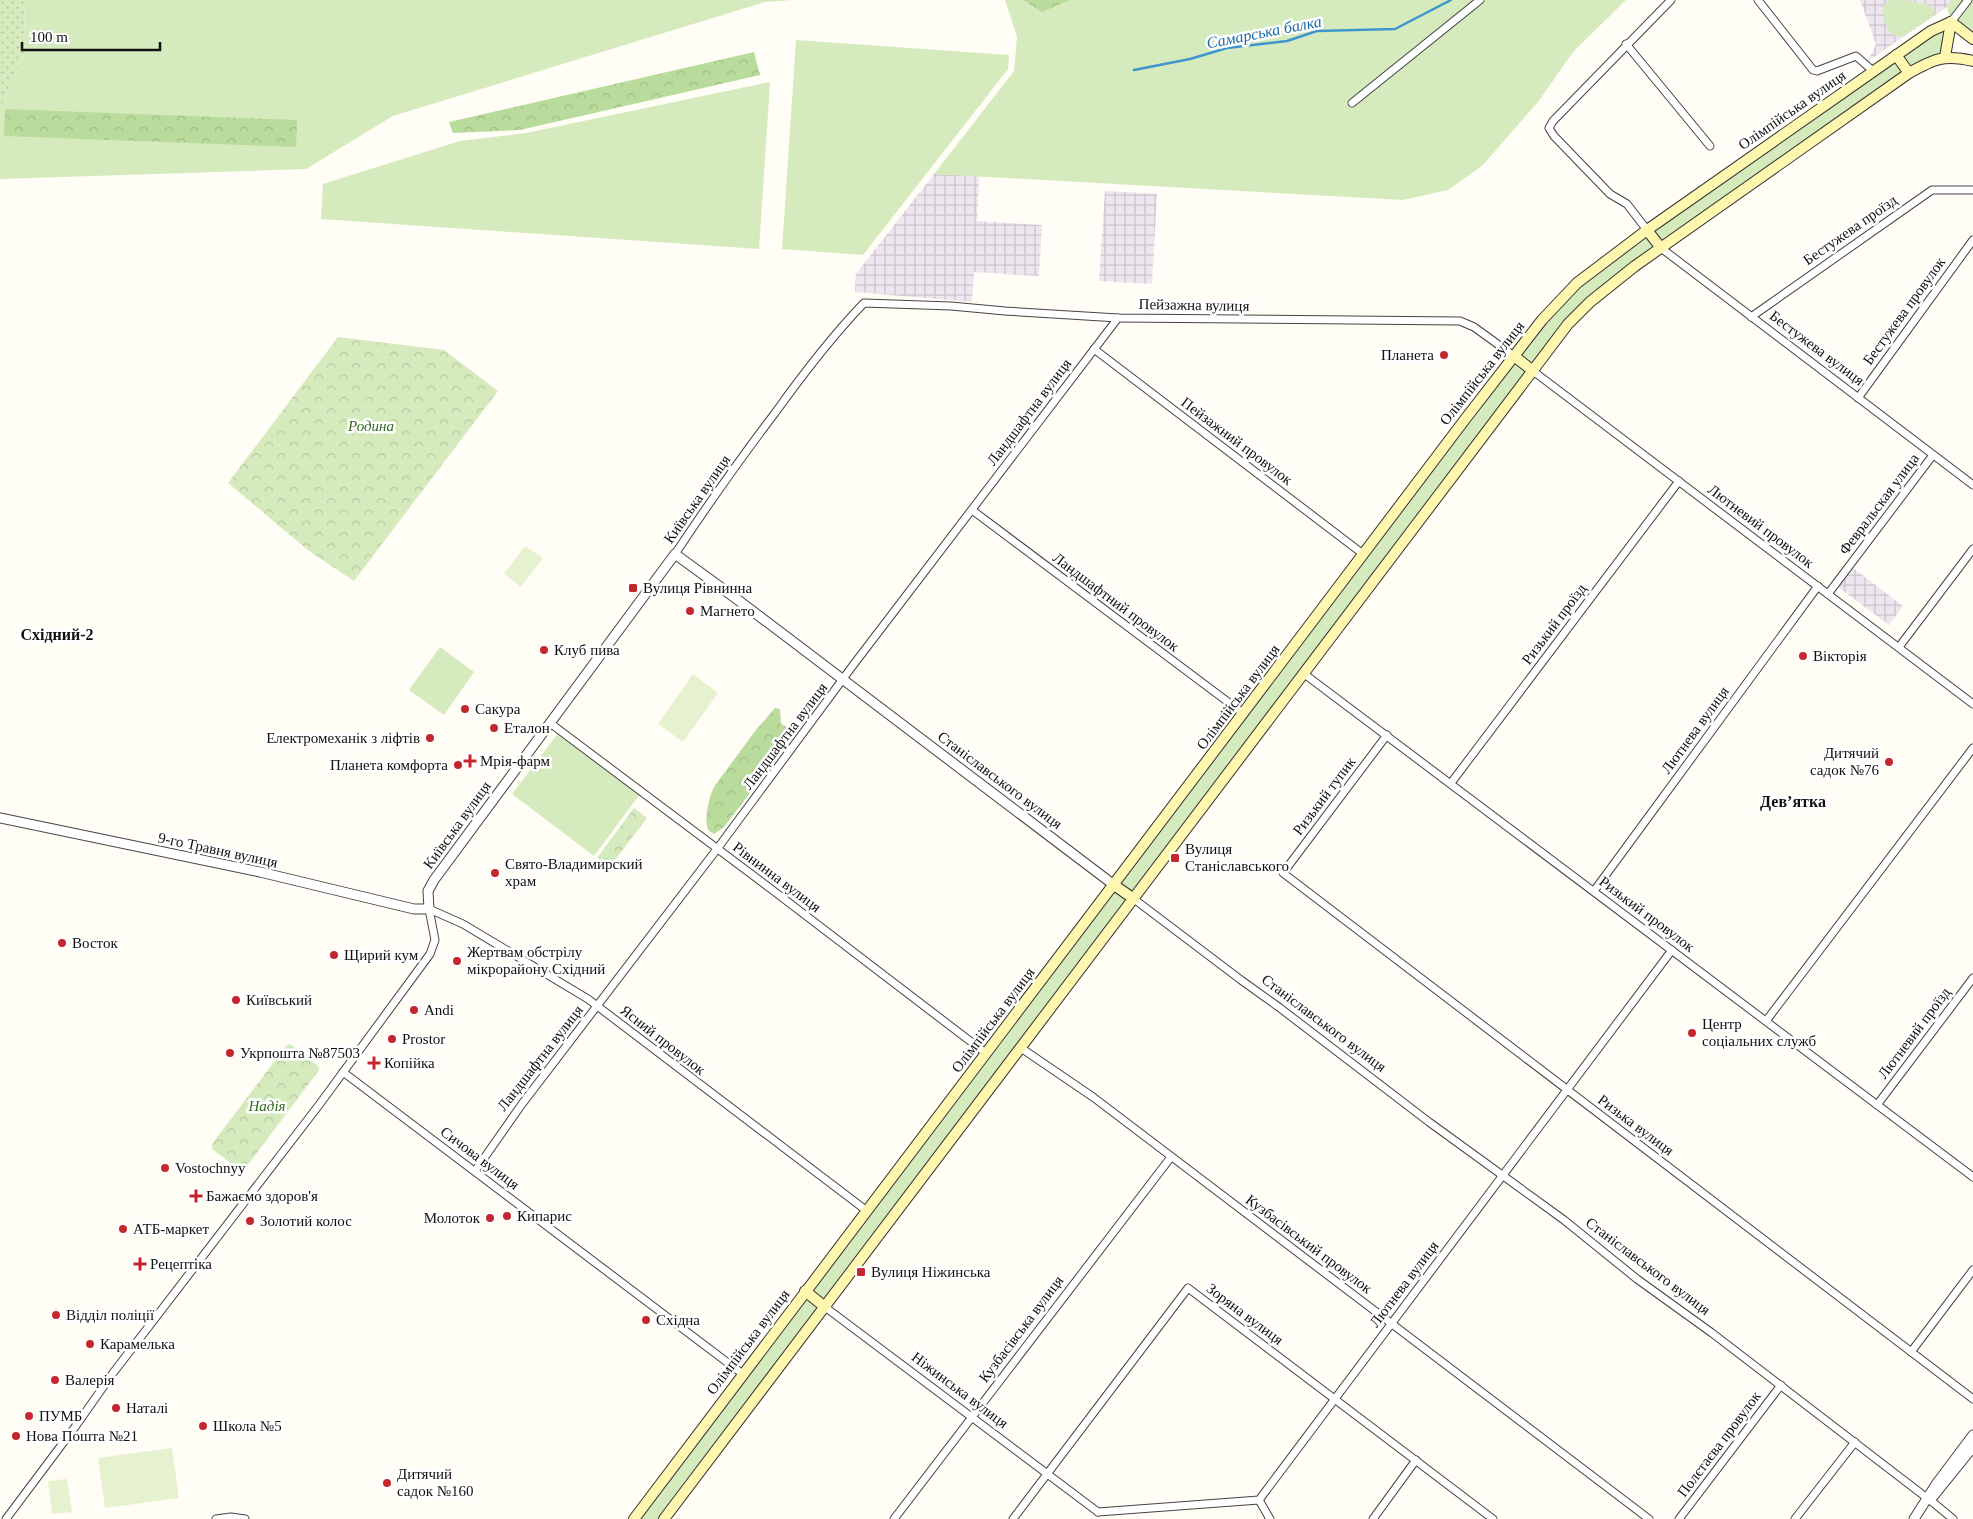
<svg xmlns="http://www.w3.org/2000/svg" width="1973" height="1519" font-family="Georgia,serif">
<defs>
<pattern id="industrial-grid" width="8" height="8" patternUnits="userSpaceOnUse" patternTransform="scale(1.25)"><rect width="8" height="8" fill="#eee6ef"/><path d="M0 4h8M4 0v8" fill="none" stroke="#cbc4cc"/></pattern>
<pattern id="forest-crowns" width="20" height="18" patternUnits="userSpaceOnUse" patternTransform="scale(1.25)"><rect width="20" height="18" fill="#b9dc9c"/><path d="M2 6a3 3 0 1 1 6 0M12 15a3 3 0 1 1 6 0" fill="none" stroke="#9ebc85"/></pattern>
<pattern id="park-crowns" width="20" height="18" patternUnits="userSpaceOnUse" patternTransform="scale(1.25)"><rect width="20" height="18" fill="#d5ebbd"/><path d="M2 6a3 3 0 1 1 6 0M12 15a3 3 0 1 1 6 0" fill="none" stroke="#b6c8a1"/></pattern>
<pattern id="garden-dots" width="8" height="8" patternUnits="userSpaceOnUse" patternTransform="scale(1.25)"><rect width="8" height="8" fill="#d5ebbd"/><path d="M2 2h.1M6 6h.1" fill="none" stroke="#b6c8a1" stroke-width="1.8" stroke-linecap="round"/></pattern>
</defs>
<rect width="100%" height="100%" fill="#fffdf5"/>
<g fill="url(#industrial-grid)">
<path d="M1860,0H1951L1947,7L1862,65L1871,55L1876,44Z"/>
<path d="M934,174L979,176L977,221L1042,225L1039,276L974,272L972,302L855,292L856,274Z"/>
<path d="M1105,191L1157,194L1152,284L1099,281Z"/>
<path d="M1853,568L1903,606L1889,625L1838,587Z"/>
</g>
<g fill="#d5ebbd">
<path d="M25,0H792L765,2L393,116L306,169L0,179V110L24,52Z"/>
<path d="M1005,0H1626L1573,52L1538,102L1483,165L1448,190L1403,200L934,174L1014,71L1017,37Z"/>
<path d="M1889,0C1903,0 1928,0 1935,11L1933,16L1902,37C1887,38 1883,20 1883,7Z"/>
<path d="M1951,0H1973V39L1952,22L1945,57L1934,60L1590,302L664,1519H634L1514,356L1577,283L1951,22L1947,7Z"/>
<path d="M796,40L1009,55L1008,69L863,255L782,249Z"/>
<path d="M770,82L759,249L321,219L323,184L460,141L526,133Z"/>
<path d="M440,647L474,672L444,715L409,690Z"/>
<path d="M559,732L640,794L594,856L512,794Z"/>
</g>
<g fill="url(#forest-crowns)">
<path d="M1023,0H1070L1042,12Z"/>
<path d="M754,52L760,75L520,130L453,133L449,122Z"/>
<path d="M5,109L297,120L296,147L4,136Z"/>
<path d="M775,708L780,709L781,724C788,728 793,728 793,737L724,827L714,834L709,831C703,823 709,796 714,787L755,731Z"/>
</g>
<g fill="url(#park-crowns)">
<path d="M338,337L444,350L498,391L354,581L309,551L228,483Z"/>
<path d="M634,808L647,818L609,868L597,858Z"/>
<path d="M290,1044L318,1066L319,1070L244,1170H240L212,1149V1144L286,1046Z"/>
</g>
<path fill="url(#garden-dots)" d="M0,0H25L24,52L0,110Z"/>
<g fill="#e6f2cf">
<path d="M525,546L543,558L521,587L504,574Z"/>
<path d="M693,674L718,693L683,742L658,724Z"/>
<path d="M172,1448L179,1498L105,1508L98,1458Z"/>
<path d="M67,1479L72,1512L52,1514L48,1481Z"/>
</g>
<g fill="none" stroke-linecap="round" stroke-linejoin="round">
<path stroke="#3f96cf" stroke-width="2.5" d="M1134,70L1190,59L1227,48L1287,41L1317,31L1395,29L1451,0"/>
<defs>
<g id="minor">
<path d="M1758,0L1813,70L1817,71L1856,56L1873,71"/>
<path d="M1951,22L1968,0"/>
<path d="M1626,44L1710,146"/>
<path d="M1352,103L1480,0"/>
<path d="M1647,230L1627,204L1610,194L1554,136L1549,128L1553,121L1671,0"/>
<path d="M1661,248L1973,485"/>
<path d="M1751,317L1932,190H1973"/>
<path d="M1094,349L1363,554"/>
<path d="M1533,371L1973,704"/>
<path d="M1858,398L1973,240"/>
<path d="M972,510L1244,714"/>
<path d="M675,554C707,506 740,459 775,413C803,374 831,337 864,303L951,306L1005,311L1118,318L1460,321L1474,327L1514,356"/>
<path d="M1828,594L1933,455"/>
<path d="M1899,647L1973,549"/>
<path d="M1303,673L1973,1177"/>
<path d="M550,723L775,892L987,1054"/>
<path d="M1387,735L1283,873L1973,1399"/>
<path d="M1451,783L1679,481"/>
<path d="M1594,891L1818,586"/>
<path d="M1134,899L1241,980L1280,1008L1429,1122L1564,1220L1637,1279L1712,1333L1927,1498"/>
<path d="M429,909L463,924L588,999L867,1211"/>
<path d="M1766,1021L1973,748"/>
<path d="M1021,1048L1093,1097L1649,1519"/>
<path d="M343,1072L744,1375"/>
<path d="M1877,1105L1973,978"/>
<path d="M475,1171L522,1104L717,849L854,664L1118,318"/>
<path d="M825,1307L1098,1512"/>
<path d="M1911,1352L1973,1270"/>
<path d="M1259,1500L1270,1519"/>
<path d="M1930,1500L1953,1519"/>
<path d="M1098,1512L1259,1500L1672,950"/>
<path d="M6,1519L75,1427L113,1373L319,1105L430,954L435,940L429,909"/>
<path d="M216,1519L231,1517L245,1519"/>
<path d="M894,1519L1171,1157"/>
<path d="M1013,1519L1188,1288L1493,1519"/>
<path d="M1373,1519L1416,1460"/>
<path d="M1679,1519L1781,1385"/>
<path d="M1795,1519L1855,1442"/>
</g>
<g id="tertiary">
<path d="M0,818L260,872L414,909H429L428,891L434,880L675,554L734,597L1114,885"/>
<path d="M1931,1499L1973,1447"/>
<path d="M1914,1519L1937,1483L1973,1435"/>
</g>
<g id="secondary">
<path d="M1951,22L1973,39"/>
<path d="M1896,55L1909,73"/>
<path d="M1945,57L1951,22"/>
<path d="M1647,230L1661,248"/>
<path d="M1514,356L1533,371"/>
<path d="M1114,885L1134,899"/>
<path d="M805,1291L825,1307"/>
<path d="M634,1519L1466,418L1542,320L1577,283L1647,230L1931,31L1951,22"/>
<path d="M664,1519L1568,324L1590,302L1635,266L1909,73C1934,59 1944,54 1973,61"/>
</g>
</defs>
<use href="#minor" stroke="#444" stroke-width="9"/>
<use href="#tertiary" stroke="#444" stroke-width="11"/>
<use href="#secondary" stroke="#333" stroke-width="12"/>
<use href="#minor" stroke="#fff" stroke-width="7"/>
<use href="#tertiary" stroke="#fff" stroke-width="9"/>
<use href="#secondary" stroke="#fff6b0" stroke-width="10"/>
</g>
<g fill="#c4262e" stroke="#fff" stroke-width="2">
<circle cx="1444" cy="355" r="5"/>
<rect x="628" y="583" width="10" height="10" rx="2.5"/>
<circle cx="690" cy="611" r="5"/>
<circle cx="544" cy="650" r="5"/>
<circle cx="1803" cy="656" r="5"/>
<circle cx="465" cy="709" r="5"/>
<circle cx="494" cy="728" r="5"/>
<circle cx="430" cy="738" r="5"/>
<path d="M467.5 753.5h5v5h5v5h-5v5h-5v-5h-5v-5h5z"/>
<circle cx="1889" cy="762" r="5"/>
<circle cx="458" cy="765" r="5"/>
<rect x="1170" y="853" width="10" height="10" rx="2.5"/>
<circle cx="495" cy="873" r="5"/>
<circle cx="62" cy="943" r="5"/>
<circle cx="334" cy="955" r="5"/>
<circle cx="457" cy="961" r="5"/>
<circle cx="236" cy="1000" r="5"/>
<circle cx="414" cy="1010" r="5"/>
<circle cx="1692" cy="1033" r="5"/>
<circle cx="392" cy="1039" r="5"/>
<circle cx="230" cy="1053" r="5"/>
<path d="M371.5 1055.5h5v5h5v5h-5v5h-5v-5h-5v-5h5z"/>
<circle cx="165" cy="1168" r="5"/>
<path d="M193.5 1188.5h5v5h5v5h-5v5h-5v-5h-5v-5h5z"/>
<circle cx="507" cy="1216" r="5"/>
<circle cx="490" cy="1218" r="5"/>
<circle cx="250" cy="1221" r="5"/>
<circle cx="123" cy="1229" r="5"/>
<path d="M137.5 1256.5h5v5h5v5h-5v5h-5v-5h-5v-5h5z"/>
<rect x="856" y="1267" width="10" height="10" rx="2.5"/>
<circle cx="56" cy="1315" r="5"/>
<circle cx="646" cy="1320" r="5"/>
<circle cx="90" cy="1344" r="5"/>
<circle cx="55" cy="1380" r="5"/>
<circle cx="116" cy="1408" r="5"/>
<circle cx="29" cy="1416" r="5"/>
<circle cx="203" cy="1426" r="5"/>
<circle cx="16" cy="1436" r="5"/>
<circle cx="387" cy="1483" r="5"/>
</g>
<g text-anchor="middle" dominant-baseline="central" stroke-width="5" stroke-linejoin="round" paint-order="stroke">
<g font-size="15" fill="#111" stroke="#fff">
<text transform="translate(1792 110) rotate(-35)">Олімпійська вулиця</text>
<text transform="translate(1850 230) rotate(-35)">Бестужева проїзд</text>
<text transform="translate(1194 305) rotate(1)">Пейзажна вулиця</text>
<text transform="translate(1904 311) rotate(-54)">Бестужева провулок</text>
<text transform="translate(1817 348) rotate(37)">Бестужева вулиця</text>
<text transform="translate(1482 373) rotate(-52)">Олімпійська вулиця</text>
<text transform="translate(1029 412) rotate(-53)">Ландшафтна вулиця</text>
<text transform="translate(1237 441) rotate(37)">Пейзажний провулок</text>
<text transform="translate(697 499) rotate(-55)">Київська вулиця</text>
<text transform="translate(1879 504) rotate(-53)">Февральская улица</text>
<text transform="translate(1761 526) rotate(37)">Лютневий провулок</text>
<text transform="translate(1116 602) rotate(37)">Ландшафтний провулок</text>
<text transform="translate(1554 624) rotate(-53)">Ризький проїзд</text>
<text transform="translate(1238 697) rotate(-53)">Олімпійська вулиця</text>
<text transform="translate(1695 730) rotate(-54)">Лютнева вулиця</text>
<text transform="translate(785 736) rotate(-53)">Ландшафтна вулиця</text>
<text transform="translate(1000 780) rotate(37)">Станіславського вулиця</text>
<text transform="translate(1324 796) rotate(-53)">Ризький тупик</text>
<text transform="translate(457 825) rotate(-54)">Київська вулиця</text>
<text transform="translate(218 850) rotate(12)">9-го Травня вулиця</text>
<text transform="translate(777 877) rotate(37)">Рівнинна вулиця</text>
<text transform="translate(1647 914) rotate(37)">Ризький провулок</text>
<text transform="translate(993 1020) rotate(-53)">Олімпійська вулиця</text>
<text transform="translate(1324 1023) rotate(37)">Станіславського вулиця</text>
<text transform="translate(1914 1033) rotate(-53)">Лютневий проїзд</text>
<text transform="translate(663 1040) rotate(38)">Ясний провулок</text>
<text transform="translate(540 1058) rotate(-52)">Ландшафтна вулиця</text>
<text transform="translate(1636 1125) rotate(37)">Ризька вулиця</text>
<text transform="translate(480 1158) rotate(37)">Сичова вулиця</text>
<text transform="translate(1309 1244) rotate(37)">Кузбасівський провулок</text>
<text transform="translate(1648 1266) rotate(37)">Станіславського вулиця</text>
<text transform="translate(1404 1284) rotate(-53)">Лютнева вулиця</text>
<text transform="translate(1245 1314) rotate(37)">Зоряна вулиця</text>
<text transform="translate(1021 1329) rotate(-53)">Кузбасівська вулиця</text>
<text transform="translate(748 1342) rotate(-53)">Олімпійська вулиця</text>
<text transform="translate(960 1390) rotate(37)">Ніжинська вулиця</text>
<text transform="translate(1719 1444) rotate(-53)">Полєтаєва провулок</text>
</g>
<g font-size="15" fill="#111" stroke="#fff" text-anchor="start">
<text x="1434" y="355" text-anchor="end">Планета</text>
<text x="643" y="588">Вулиця Рівнинна</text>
<text x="700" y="611">Магнето</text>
<text x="554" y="650">Клуб пива</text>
<text x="1813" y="656">Вікторія</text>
<text x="475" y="709">Сакура</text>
<text x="504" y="728">Еталон</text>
<text x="420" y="738" text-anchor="end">Електромеханік з ліфтів</text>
<text x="1879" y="753" text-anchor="end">Дитячий<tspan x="1879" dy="17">садок №76</tspan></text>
<text x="480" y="761">Мрія-фарм</text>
<text x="448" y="765" text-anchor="end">Планета комфорта</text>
<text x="1185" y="849">Вулиця<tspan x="1185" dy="17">Станіславського</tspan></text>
<text x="505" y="864">Свято-Владимирский<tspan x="505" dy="17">храм</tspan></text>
<text x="72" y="943">Восток</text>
<text x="467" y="952">Жертвам обстрілу<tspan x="467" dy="17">мікрорайону Східний</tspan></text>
<text x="344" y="955">Щирий кум</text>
<text x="246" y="1000">Київський</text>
<text x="424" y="1010">Andi</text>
<text x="1702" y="1024">Центр<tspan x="1702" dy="17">соціальних служб</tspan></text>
<text x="402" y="1039">Prostor</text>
<text x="240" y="1053">Укрпошта №87503</text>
<text x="384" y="1063">Копійка</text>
<text x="175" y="1168">Vostochnyy</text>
<text x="206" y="1196">Бажаємо здоров'я</text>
<text x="517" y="1216">Кипарис</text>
<text x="480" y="1218" text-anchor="end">Молоток</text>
<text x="260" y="1221">Золотий колос</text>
<text x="133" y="1229">АТБ-маркет</text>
<text x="150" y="1264">Рецептіка</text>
<text x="871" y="1272">Вулиця Ніжинська</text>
<text x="66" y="1315">Відділ поліції</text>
<text x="656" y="1320">Східна</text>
<text x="100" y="1344">Карамелька</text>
<text x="65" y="1380">Валерія</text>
<text x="126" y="1408">Наталі</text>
<text x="39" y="1416">ПУМБ</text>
<text x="213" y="1426">Школа №5</text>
<text x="26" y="1436">Нова Пошта №21</text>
<text x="397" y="1474">Дитячий<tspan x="397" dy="17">садок №160</tspan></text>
</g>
<g font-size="15" font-style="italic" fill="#2f6b1f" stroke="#fff">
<text x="371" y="426">Родина</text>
<text x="267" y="1106">Надія</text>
</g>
<g font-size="16" font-style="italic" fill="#1768a6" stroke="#fff">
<text transform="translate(1264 32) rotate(-11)">Самарська балка</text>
</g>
<g font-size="16" font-weight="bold" fill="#111" stroke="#fff">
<text x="57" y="634">Східний-2</text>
<text x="1793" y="801">Дев’ятка</text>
</g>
</g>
<path d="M22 42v8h138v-8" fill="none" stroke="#111111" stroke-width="2.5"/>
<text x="30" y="42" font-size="15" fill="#111111" stroke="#ffffff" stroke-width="4" paint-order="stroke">100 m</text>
</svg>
